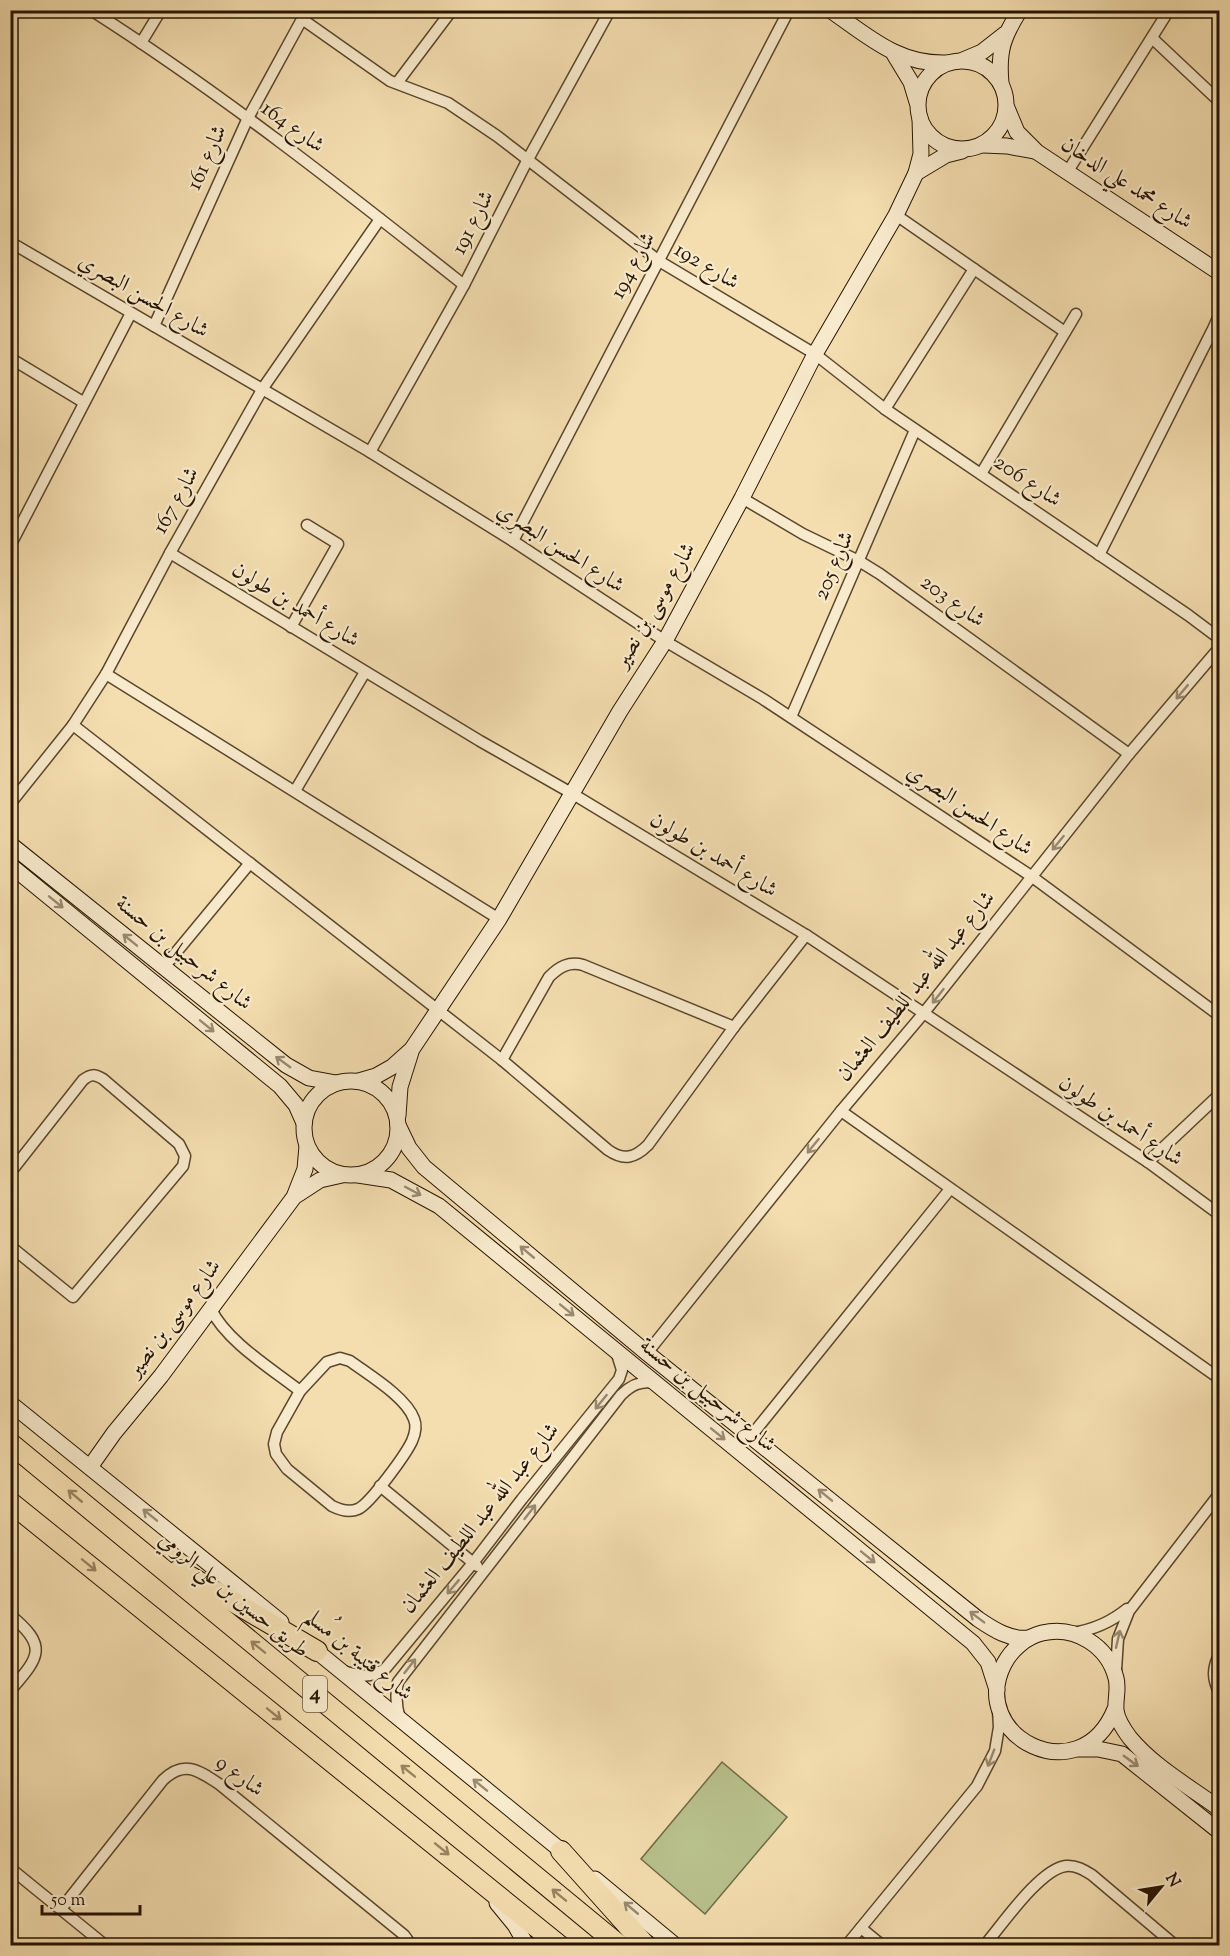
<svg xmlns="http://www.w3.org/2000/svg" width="1230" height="1956" font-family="'Sorts Mill Goudy',Amiri,serif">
<rect width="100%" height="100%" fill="#f4deb0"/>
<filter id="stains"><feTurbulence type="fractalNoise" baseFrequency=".00333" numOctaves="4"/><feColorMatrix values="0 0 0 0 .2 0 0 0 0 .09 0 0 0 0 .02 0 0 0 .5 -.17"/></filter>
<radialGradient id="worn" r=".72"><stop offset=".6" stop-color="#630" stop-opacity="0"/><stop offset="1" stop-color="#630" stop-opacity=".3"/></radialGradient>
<path fill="#b9c28d" stroke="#706b46" stroke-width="1.5" d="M722,1762L787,1817L705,1914L641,1859Z"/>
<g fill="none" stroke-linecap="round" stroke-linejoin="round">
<defs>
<g id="street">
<path d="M91,10C221,93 343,189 464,285"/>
<path d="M302,19L390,81L448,103L497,136L659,261L815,354L885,409L1188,615L1220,639"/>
<path d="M1152,38L1220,102"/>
<path d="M141,43L161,10"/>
<path d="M397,83L452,10"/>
<path d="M1068,171L1169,10"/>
<path d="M896,215L1065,332"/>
<path d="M10,242L370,452L513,541L665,641L763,699L1031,876L1220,1016"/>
<path d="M154,326L247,120L307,10"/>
<path d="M10,358L83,402"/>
<path d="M885,409L974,269"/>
<path d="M370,452L464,285L527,161L610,10"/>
<path d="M981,474L1076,314"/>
<path d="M742,498L803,534L859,561L880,574L1129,754"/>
<path d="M513,541L789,10"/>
<path d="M10,546L131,313"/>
<path d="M170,553L480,741L573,794L806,935L1148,1162L1220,1215"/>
<path d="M1099,555L1213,329L1220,313"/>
<path d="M291,627L338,544L307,525"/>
<path d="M106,674L499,919"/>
<path d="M791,717L915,430"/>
<path d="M73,725L502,1060L608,1150C624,1161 635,1158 648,1145L734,1027L806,935"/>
<path d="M295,791L365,672"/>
<path d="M10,804L73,725L106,674L170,553L263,388L380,219"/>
<path d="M164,967L250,863"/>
<path d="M502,1060L549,977C559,967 569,961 583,965L734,1027"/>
<path d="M841,1111L1220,1379"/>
<path d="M1148,1162L1220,1094"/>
<path d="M10,1173L83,1080C91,1074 94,1074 103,1079L179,1144L185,1156L183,1166L73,1297L10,1246"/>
<path d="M211,1309C226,1341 272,1369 300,1391"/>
<path d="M647,1353L841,1111L923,1014L1129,754L1220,647"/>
<path d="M340,1358L350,1361C369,1375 406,1397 414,1419C417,1426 415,1434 412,1441C406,1454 370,1504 358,1509C349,1513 340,1510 332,1506L287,1469L276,1454L274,1444L277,1432L300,1391L327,1362Z"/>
<path d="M751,1436L950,1189"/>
<path d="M380,1486L477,1566"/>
<path d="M10,1615C50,1647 38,1658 10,1691"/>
<path d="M1072,1633C1093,1630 1111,1622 1127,1609"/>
<path d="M1220,1653C1212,1668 1212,1679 1220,1694"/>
<path d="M1116,1670L1118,1639L1129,1611L1220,1493"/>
<path d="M343,1671C361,1676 368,1679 385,1669L473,1563L522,1499L619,1379L622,1370L616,1351"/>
<path d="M400,1719C396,1706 395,1696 398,1682L621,1395C631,1385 641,1380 655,1383"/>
<path d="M10,1868L106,1946"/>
<path d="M61,1909L163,1780C184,1760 198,1770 219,1784L404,1935L412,1946"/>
<path d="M861,1928L883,1946"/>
<path d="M846,1946L977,1786L995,1751L999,1727L998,1710"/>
<path d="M984,1946C1002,1925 1040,1869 1066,1866C1076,1865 1084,1870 1092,1875L1176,1946"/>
</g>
<g id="secondary">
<path d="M830,10C868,36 898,65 947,63"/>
<path d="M894,54L911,82L917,102"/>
<path d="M963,60L982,52L1005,34"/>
<circle cx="962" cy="105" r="44"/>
<path d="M1001,83C998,51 1003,37 1020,10"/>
<path d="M1007,108L1017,132L1037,152L1220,273"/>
<path d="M983,145L1007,146L1034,151"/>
<path d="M916,173L946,155L962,151"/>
<path d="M10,844L286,1065L309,1078L336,1083"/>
<path d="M10,865L280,1086L296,1105L304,1123"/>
<circle cx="351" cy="1128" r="47"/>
<path d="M359,1081L376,1076L392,1067L412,1049L499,919L620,711L665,641L742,498L815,354L896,215L916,173L921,154L920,118"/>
<path d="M398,1116L400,1087L411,1052"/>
<path d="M398,1125L409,1148L424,1167L647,1353L978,1619C994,1630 1010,1640 1029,1638"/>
<path d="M358,1175L391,1180L439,1206L973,1643L988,1662L997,1690"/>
<path d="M297,1195L320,1180L342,1175"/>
<path d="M10,1403L281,1622"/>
<path d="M90,1467L114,1433L161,1376L294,1197L305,1169L307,1146"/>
<path d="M309,1645L569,1857"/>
<path d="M1115,1709C1080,1795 967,1736 1004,1664C1012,1649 1026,1637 1042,1633C1075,1625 1108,1646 1116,1678C1119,1689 1115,1699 1116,1710C1117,1720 1124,1730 1130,1738C1154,1767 1190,1787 1220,1809"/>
<path d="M1078,1749H1098L1122,1754L1220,1832"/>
<path d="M595,1879L676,1946"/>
<path d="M497,1903L515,1925L527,1946"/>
</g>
<g id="highway">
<path d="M10,1443L620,1946"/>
<path d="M10,1502L560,1946"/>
<path d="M179,1570L317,1651"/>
<path d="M561,1851L646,1946"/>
</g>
</defs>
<use href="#street" stroke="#5a462c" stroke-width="13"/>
<use href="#secondary" stroke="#271400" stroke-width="17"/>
<use href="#highway" stroke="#271400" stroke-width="22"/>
<use href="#street" stroke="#f8eacc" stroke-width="10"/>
<use href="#secondary" stroke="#f8eacc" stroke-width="15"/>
<use href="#highway" stroke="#f4deb0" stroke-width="20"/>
</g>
<defs><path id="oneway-shaft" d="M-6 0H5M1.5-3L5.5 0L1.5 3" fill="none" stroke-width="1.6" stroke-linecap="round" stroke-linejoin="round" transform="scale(1.5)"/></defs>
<g stroke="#9a8a70">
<use href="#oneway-shaft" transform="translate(1182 692) rotate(130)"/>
<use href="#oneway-shaft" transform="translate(1058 843) rotate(129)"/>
<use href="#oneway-shaft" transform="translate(56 902) rotate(39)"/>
<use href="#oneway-shaft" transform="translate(130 940) rotate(-141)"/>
<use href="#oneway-shaft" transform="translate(938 996) rotate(128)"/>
<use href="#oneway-shaft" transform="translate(207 1026) rotate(39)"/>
<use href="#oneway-shaft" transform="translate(283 1062) rotate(-144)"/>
<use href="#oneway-shaft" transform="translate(813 1146) rotate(129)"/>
<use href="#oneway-shaft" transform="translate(413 1191) rotate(28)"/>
<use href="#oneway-shaft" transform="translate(527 1252) rotate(-140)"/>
<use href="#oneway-shaft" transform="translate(567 1310) rotate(39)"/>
<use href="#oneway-shaft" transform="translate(601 1402) rotate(129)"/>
<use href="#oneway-shaft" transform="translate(718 1434) rotate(39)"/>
<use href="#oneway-shaft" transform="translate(825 1495) rotate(-141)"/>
<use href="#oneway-shaft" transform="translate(530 1512) rotate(-52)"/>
<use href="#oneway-shaft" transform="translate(150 1515) rotate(-141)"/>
<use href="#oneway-shaft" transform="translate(868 1557) rotate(39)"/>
<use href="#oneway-shaft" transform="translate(453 1587) rotate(130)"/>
<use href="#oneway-shaft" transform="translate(977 1617) rotate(-143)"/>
<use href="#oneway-shaft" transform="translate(1118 1639) rotate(-77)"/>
<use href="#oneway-shaft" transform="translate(410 1666) rotate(-52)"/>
<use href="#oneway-shaft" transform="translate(991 1758) rotate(111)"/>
<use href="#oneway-shaft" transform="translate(1131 1761) rotate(36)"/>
<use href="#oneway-shaft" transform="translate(480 1785) rotate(-141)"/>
<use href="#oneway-shaft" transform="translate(631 1908) rotate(-140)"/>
</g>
<g stroke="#988361">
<use href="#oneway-shaft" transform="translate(75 1496) rotate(-140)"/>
<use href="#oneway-shaft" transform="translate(89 1565) rotate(39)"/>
<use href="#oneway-shaft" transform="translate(258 1647) rotate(-141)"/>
<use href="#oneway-shaft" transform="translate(274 1714) rotate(39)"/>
<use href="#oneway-shaft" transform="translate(408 1771) rotate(-141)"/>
<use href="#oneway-shaft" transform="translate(442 1849) rotate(39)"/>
<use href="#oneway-shaft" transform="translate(559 1895) rotate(-141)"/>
</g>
<g text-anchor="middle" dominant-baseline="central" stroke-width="4.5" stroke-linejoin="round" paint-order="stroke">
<rect fill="#f8eacc" stroke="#66543d" stroke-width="1.5" x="303" y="1676" width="24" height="36" rx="4.5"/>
<g font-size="21" font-weight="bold" fill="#271400">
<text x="315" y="1694">4</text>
</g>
<g font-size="22" fill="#271400" stroke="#f8eacc">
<text transform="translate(292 128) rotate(36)">شارع 164</text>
<text transform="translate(208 158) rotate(-66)">شارع 161</text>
<text transform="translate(1126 184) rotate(33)">شارع محمد علي الدخان</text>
<text transform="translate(474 223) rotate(-63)">شارع 191</text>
<text transform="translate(634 266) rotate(-62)">شارع 194</text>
<text transform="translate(706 267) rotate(31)">شارع 192</text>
<text transform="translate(143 297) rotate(30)">شارع الحسن البصري</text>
<text transform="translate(1027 482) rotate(34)">شارع 206</text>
<text transform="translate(177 501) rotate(-61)">شارع 167</text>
<text transform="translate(560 549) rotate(33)">شارع الحسن البصري</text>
<text transform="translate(835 566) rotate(-67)">شارع 205</text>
<text transform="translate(952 602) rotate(36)">شارع 203</text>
<text transform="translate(295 606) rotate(31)">شارع أحمد بن طولون</text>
<text transform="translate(656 606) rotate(-60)">شارع موسى بن نصير</text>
<text transform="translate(969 811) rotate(34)">شارع الحسن البصري</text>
<text transform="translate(713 856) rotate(31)">شارع أحمد بن طولون</text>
<text transform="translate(183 954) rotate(39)">شارع شرحبيل بن حسنة</text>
<text transform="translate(917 987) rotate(-51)">شارع عبد الله عبد اللطيف العثمان</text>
<text transform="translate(1120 1122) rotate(34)">شارع أحمد بن طولون</text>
<text transform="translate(175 1319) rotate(-53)">شارع موسى بن نصير</text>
<text transform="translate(707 1396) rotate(39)">شارع شرحبيل بن حسنة</text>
<text transform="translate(481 1519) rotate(-51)">شارع عبد الله عبد اللطيف العثمان</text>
<text transform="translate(233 1596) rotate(39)">طريق حسين بن علي الرومي</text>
<text transform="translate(358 1656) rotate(39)">شارع قتيبة بن مُسلم</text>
<text transform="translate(239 1777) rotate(37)">شارع 9</text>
</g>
</g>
<rect width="1230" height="1956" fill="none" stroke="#f4deb0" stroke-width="36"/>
<rect x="12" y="12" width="1206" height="1932" fill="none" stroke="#271400" stroke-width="3"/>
<rect x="18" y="18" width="1194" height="1920" fill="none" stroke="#271400" stroke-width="1.5"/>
<g transform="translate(1161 1887) rotate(60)" stroke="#f8eacc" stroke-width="4.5" paint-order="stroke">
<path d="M0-4.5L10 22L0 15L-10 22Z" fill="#271400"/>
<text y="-9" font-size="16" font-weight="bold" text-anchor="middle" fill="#271400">N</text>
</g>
<path d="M42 1905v9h98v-9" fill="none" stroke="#271400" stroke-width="3"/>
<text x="51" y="1905" font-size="18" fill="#271400" stroke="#f8eacc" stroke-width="4.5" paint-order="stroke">50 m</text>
<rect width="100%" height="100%" filter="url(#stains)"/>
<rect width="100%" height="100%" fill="url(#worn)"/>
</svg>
